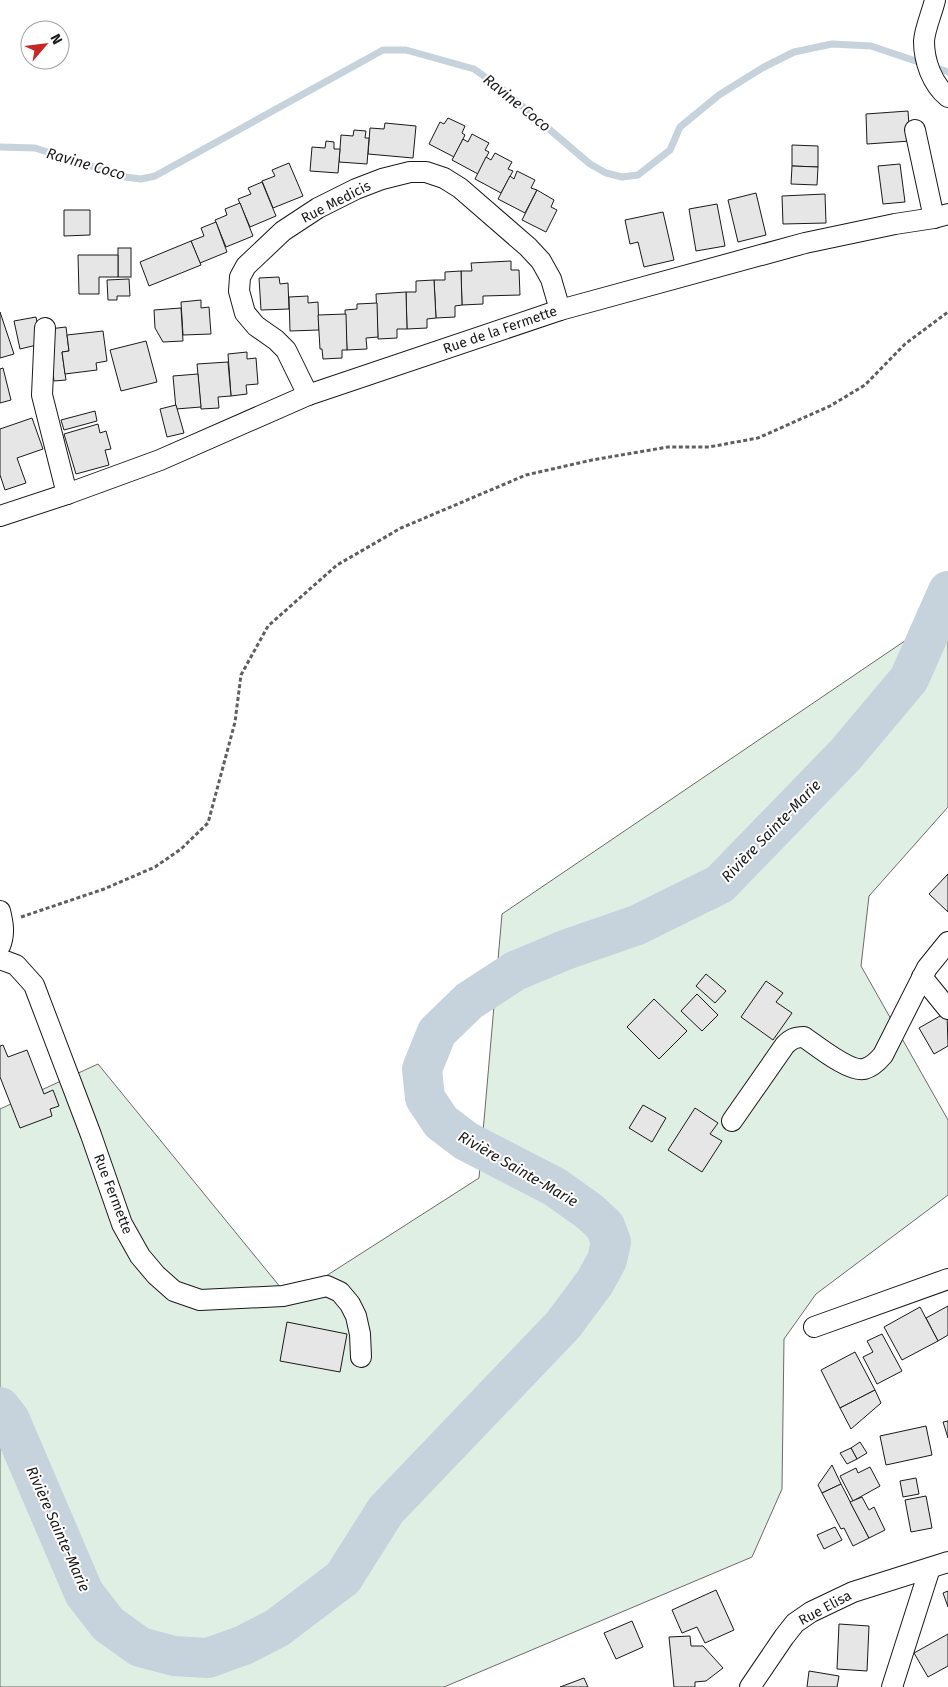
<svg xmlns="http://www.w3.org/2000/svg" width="948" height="1687" font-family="'Fira Sans',sans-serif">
<rect width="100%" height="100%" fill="#fff"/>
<path fill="#e0efe3" stroke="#6a6a6a" d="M948,600V807L869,896L861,966L948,1120V1195L816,1294L784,1339L782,1489L752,1557L444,1687H0V1109L98,1064L290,1299L479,1178L502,914L943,615Z"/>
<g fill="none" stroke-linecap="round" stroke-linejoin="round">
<path stroke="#c6d2dc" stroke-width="7" d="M0,147L35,148L125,177L141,179L155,176L383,50H406L474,69L502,89L590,164L606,173L622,177L638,175L670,150L680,127L719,95L764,67L794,52L832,44L871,46L948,72"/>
<path stroke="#c6d2dc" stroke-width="40" d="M0,1407L10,1420L84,1593L108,1624L140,1647L174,1656L208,1658L244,1645L277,1628L343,1578L386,1510L563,1325L595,1282L607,1260L611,1242L605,1226L590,1212L555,1187L466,1141L441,1122L425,1098L422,1069L437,1032L469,1001L515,971L565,950L637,925L720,884L846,754L909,679L948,591"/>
</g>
<g fill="#e6e6e6" stroke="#1a1a1a">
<path d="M908,111L910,141L867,144L866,114Z"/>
<path d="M448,118L465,126L462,133L465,135L454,157L429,144L440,122L444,124Z"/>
<path d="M385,123L416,126L413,158L368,154L370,128L384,129Z"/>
<path d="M354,130L366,131L365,138H369L367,164L339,162L341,135L353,136Z"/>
<path d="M472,134L489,143L485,150L489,152L478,174L452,160L463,139L468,142Z"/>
<path d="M326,141L334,142V149H340L338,173L310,171L312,147L325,148Z"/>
<path d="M792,145L818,146V167L792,166Z"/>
<path d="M495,153L512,162L508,169L513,171L501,193L475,179L486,157L491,160Z"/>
<path d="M289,163L303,196L273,208L262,181L275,176L272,170Z"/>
<path d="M900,164L905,202L883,204L878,166Z"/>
<path d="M792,166L818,167L817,185L791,184Z"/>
<path d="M517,171L535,180L531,188L537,190L525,213L498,199L510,176L514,179Z"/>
<path d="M262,182L276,216L250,227L238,199L251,194L248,188Z"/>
<path d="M537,190L554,200L551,207L557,210L546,232L522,220Z"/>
<path d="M756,193L766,235L738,242L728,200Z"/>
<path d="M825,194L826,223L783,224L782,196Z"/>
<path d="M240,203L253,236L226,247L215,220L227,215L225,209Z"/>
<path d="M717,204L725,246L696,251L689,209Z"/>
<path d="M64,210H90V235L64,236Z"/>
<path d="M663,212L674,260L644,267L638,242L630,244L625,220Z"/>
<path d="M216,222L227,252L200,263L191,241L204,236L201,228Z"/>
<path d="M191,241L201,265L149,286L140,262Z"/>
<rect x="118" y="248" width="13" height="29"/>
<path d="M78,255H118V277H99V294H79Z"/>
<path d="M511,261V270H519L520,295L483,296V304L462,305L461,271H472L471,263Z"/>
<path d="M461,271L462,305L455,306V317L436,318L434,280H445V272Z"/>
<path d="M279,277L280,284L288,283L289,309L261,310L259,278Z"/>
<path d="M129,279L130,296H117V300H108L107,280Z"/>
<path d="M434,280L436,318L427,319V328L407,329L406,292H416V281Z"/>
<path d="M406,292L407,329H397V338L378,339L376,294Z"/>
<path d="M308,296V303L318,302L319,330L290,331L289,297Z"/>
<path d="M201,300V308L209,307L211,334L183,335L181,302Z"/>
<path d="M377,303L378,337L366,338L367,349L347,350L345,310L357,309V304Z"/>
<path d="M181,308L183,341L163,342L155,328L154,310Z"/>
<path d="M0,312L14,354L0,358Z"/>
<path d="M346,314L347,350H342V358L323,359L322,349H320L318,315Z"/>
<path d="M36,317L41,344L20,349L14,321Z"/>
<path d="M66,327L69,351L62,352L66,380L54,381L50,353L49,329Z"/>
<path d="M103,331L107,361L96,363L97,370L65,374L62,352L69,351L67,335Z"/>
<path d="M146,341L157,382L121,391L110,350Z"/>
<path d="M247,352V359L256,358L258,384L246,385L247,394L231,396L228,354Z"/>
<path d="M228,362L231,396L218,397L219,408L201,409L197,364Z"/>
<path d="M3,368L11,400L0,403V369Z"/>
<path d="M198,374L201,407L176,409L173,376Z"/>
<path d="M176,405L184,433L167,437L160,409Z"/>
<path d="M95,411L97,421L64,430L61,420Z"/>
<path d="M32,418L43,449L17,458L26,483L5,490L0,475V429Z"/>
<path d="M98,424L100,433L106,431L111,449L105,450L109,465L76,474L64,434Z"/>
<path d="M948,874V912L929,894Z"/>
<path d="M706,974L726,991L715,1003L696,986Z"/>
<path d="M766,981L783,993L776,1002L792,1013L773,1040L741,1017Z"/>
<path d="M697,994L718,1015L702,1031L681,1011Z"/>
<path d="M654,999L687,1031L659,1059L627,1027Z"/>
<path d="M947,1012L948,1046L934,1054L919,1028Z"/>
<path d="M3,1045L8,1057L27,1050L44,1094L53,1090L59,1106L50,1109L52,1116L20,1128L0,1077V1046Z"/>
<path d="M643,1105L666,1118L652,1142L629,1128Z"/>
<path d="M695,1108L718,1123L710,1134L722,1141L702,1172L668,1150Z"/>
<path d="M948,1306V1335L938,1341L926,1318Z"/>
<path d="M920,1307L938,1341L902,1360L884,1327Z"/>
<path d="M287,1322L347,1334L340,1372L280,1361Z"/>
<path d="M882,1334L902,1371L877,1384L863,1357L873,1352L867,1341Z"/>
<path d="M855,1352L875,1390L840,1408L821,1370Z"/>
<path d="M875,1390L881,1403L851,1429L840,1408Z"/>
<path d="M948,1421V1438L943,1422Z"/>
<path d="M926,1426L932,1455L886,1465L880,1436Z"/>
<path d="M860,1442L867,1453L857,1459L851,1448Z"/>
<path d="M851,1448L857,1459L847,1464L840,1453Z"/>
<path d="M832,1465L841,1484L822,1493L818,1485Z"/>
<path d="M870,1467L880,1486L853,1501L840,1476L856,1468L858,1473Z"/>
<path d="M916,1478L919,1494L903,1497L900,1481Z"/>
<path d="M841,1484L869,1538L853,1546L844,1528L841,1529L822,1493Z"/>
<path d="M926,1496L932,1528L911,1532L905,1500Z"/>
<path d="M862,1497L869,1510L874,1507L885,1530L869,1538L850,1502Z"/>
<path d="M835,1527L842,1540L824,1549L817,1535Z"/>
<path d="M716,1590L734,1630L705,1643L697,1627L682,1633L672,1610Z"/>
<path d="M948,1591V1607L943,1593Z"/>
<path d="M632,1621L643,1647L616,1659L604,1633Z"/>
<path d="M839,1624L869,1626L867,1671L837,1669Z"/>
<path d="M948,1634V1666L928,1677L914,1653Z"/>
<path d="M690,1636L691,1646H703L723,1668L706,1681L695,1682V1687H674L669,1637Z"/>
<path d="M809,1671L839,1676L837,1687H807Z"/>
<path d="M584,1678L588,1687H560Z"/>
</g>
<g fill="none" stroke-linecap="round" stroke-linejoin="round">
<defs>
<g id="street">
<path d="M935,0C932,13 925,28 924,41C924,61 932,84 948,97"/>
<path d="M915,130L934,218"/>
<path d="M45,328L42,395L67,494"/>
<path d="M308,395L286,350L276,340L256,326L245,313L239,291L240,277L246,266L283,231L318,208L356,189L382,179L410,172H426L444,178L460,188L528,247L541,261L551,279L560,310"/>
<path d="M0,516L67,494L160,460L308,395L560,310L805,243L895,224L934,218L948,214"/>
<path d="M0,911C3,923 5,934 0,946"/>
<path d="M0,959L16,965L34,985L91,1135L122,1224L140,1256L156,1275L174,1291L200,1300L283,1296L327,1286L340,1292L350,1304L356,1316L360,1334L361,1357"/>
<path d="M922,977L948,1009"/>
<path d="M732,1121L785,1045C791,1039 795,1037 804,1037C817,1046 849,1072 864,1069C872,1067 878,1061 883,1055L927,968L948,942"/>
<path d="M814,1327L948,1279"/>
<path d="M750,1687L784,1637L795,1623L811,1612L853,1592L948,1562"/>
<path d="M892,1687L930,1568"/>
</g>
</defs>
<use href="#street" stroke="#1a1a1a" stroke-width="22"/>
<path stroke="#5f5f5f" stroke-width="3" stroke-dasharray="4 2.5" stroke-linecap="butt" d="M21,917L104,889L155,867L181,849L208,823L235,722L241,675L268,626L337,565L401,528L526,475L592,460L668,447H709L758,438L830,406L865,385L905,344L948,312"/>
<use href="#street" stroke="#fff" stroke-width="20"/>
</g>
<g text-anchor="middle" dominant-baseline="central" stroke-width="4" stroke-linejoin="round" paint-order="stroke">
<g font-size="14" fill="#1a1a1a" stroke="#fff">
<text transform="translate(336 202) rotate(-27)">Rue Medicis</text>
<text transform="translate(500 330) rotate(-19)">Rue de la Fermette</text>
<text transform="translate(113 1194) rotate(69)">Rue Fermette</text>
<text transform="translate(825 1608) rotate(-28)">Rue Elisa</text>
</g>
<g font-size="15" font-style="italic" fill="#1a1a1a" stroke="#fff">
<text transform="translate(517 103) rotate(39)">Ravine Coco</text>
<text transform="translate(86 164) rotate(16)">Ravine Coco</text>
<text transform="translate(771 831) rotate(-46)">Rivière Sainte-Marie</text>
<text transform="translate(518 1169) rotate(30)">Rivière Sainte-Marie</text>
<text transform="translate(58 1529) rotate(66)">Rivière Sainte-Marie</text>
</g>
</g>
<g transform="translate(45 45) rotate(62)"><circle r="24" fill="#ffffff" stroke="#a3a3a3"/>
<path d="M0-4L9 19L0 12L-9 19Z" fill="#c62828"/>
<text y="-8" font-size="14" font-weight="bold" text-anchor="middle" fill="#1a1a1a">N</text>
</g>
</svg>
